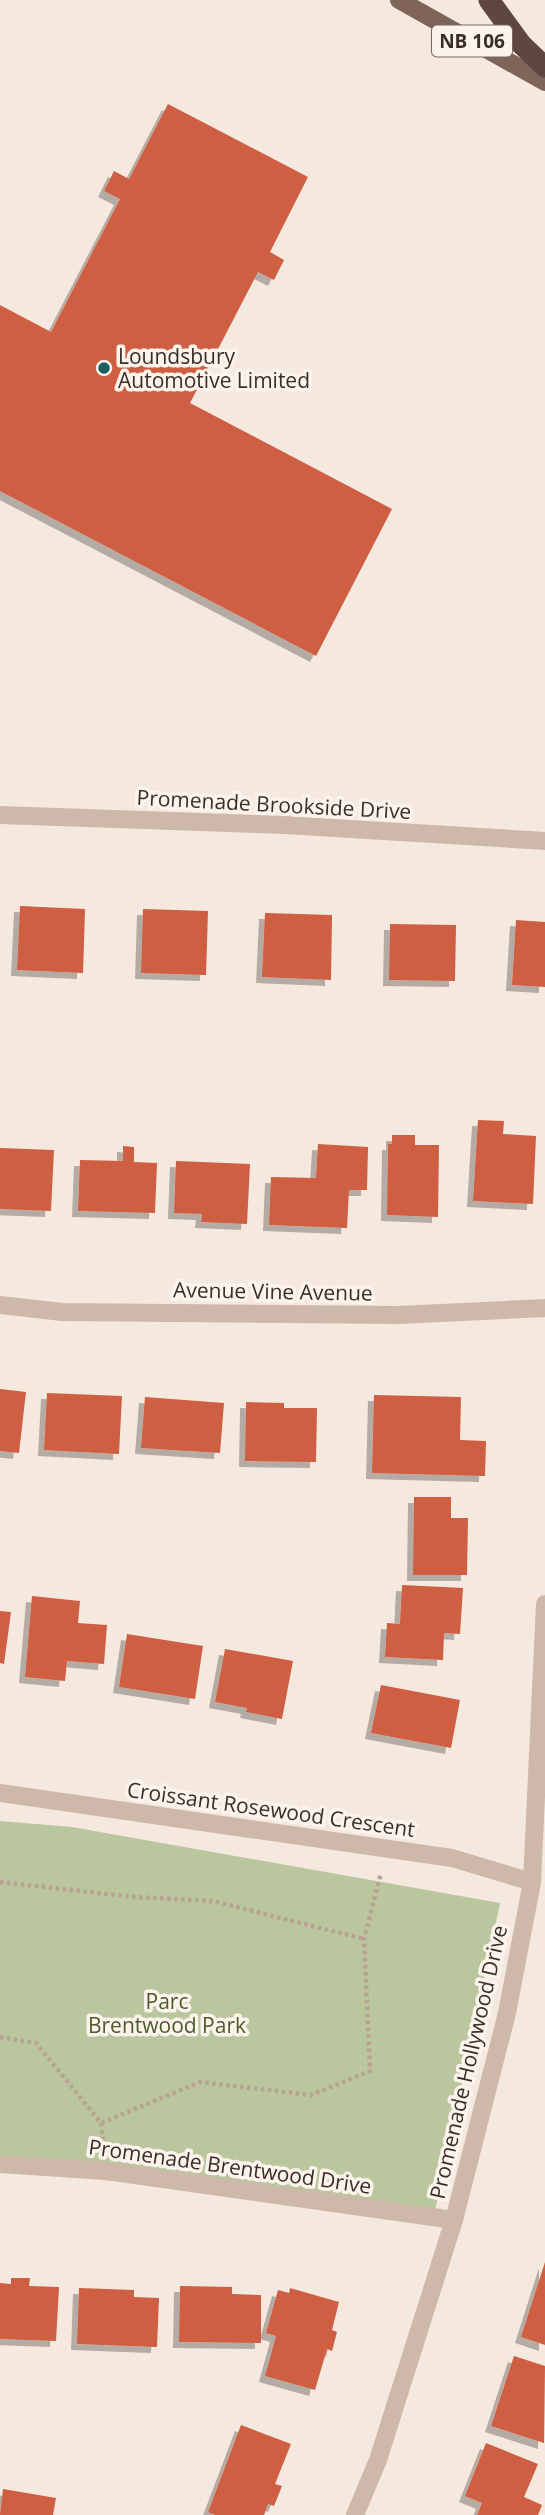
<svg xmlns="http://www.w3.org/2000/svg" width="545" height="2515" font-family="'Open Sans',sans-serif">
<defs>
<filter id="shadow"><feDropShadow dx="-6" dy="6" stdDeviation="0" flood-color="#0004"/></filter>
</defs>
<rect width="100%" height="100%" fill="#f5e9df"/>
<path fill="#bac69d" d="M0,1821L72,1827L500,1903L435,2211L0,2163Z"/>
<g fill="#cf5e42" filter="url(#shadow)">
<path d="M168,104L308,177L270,252L284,260L274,280L258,272L190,403L392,509L316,656L0,491V305L51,332L120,199L104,191L114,171L129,179Z"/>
<path d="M20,906L85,909L83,973L17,970Z"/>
<path d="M143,909L208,911L206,975L141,973Z"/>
<path d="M265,913L332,915L331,980L262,977Z"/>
<path d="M516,920L545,922V987L512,985Z"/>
<path d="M390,924L456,925L455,981L389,980Z"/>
<path d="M478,1120L504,1121L503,1134L536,1136L533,1204L473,1201Z"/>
<path d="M392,1135H415V1145H439L438,1217L387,1215L388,1144H392Z"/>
<path d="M318,1144L368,1147L367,1190H349L347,1228L269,1225L271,1177L316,1178Z"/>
<path d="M123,1146L134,1147V1162L157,1163L155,1213L78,1211L80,1160L123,1161Z"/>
<path d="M0,1148L54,1150L51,1211L0,1209Z"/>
<path d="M176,1161L250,1164L247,1224L201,1222L202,1214L174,1213Z"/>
<path d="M0,1389L26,1392L19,1453L0,1451Z"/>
<path d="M47,1393L122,1396L119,1454L44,1450Z"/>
<path d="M374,1395L461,1397L460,1440L486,1441L485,1476L372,1473Z"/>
<path d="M145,1397L224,1403L220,1453L141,1448Z"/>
<path d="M246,1402L284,1403V1408H317L316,1462L245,1461Z"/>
<path d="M414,1497H451V1518H468L467,1575H413Z"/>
<path d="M402,1585L463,1588L460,1634L444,1633L443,1660L385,1657L387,1623L400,1624Z"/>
<path d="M32,1596L80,1601L78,1623L107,1625L104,1664L67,1661L65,1681L25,1677Z"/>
<path d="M0,1611L11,1612L4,1664L0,1663Z"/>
<path d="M127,1634L203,1646L195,1699L119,1687Z"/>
<path d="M225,1649L293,1661L282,1719L246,1712L247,1708L215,1702Z"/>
<path d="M381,1685L460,1700L451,1748L371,1733Z"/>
<path d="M545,2262V2345L521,2337Z"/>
<path d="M11,2278H30L29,2286L59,2287L56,2341L0,2339V2283L11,2284Z"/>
<path d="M180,2286L232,2287V2294L261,2295V2343L179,2342Z"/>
<path d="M79,2288L134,2290V2297L159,2298L157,2347L77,2344Z"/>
<path d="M290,2288L339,2302L332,2330L337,2332L332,2351L327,2349L315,2390L265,2376L276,2336L266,2333L278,2290L289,2293Z"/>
<path d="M514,2356L545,2366L544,2443L491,2426Z"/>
<path d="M241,2425L291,2444L275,2484L282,2486L274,2506L268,2504L264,2515H215L208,2512Z"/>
<path d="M486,2443L538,2464L524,2497L542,2505L538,2515H477L482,2503L465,2496Z"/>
<path d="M3,2489L56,2498L53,2515H0Z"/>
</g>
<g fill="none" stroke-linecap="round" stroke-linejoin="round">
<g stroke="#baa293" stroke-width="4.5" stroke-dasharray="3.5 3.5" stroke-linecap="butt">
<path d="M0,1882L134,1897L213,1901L364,1939"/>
<path d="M0,2037L36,2043L101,2123L200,2082L311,2095L370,2071L364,1939L381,1873"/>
<path d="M101,2123L103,2143"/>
</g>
<g stroke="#ceb8a9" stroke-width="18">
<path d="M0,815L285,825L545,841"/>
<path d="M0,1305L62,1312L399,1315L545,1308"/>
<path d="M0,1793L452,1858L532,1882"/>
<path d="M0,2164L106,2171L454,2220"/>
<path d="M355,2515L378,2460L454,2220L507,2013L532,1882L545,1604"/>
</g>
<path stroke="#7e6459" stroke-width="18" d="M399,0L545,82"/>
<path stroke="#5d4740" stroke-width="21" d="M489,0L521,44L545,67"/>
</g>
<circle fill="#1b5f60" stroke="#fcf4ec" stroke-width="2.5" cx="104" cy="368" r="7"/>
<g text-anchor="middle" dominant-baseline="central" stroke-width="7" stroke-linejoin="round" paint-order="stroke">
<rect fill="#fcf4ec" stroke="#756964" stroke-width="2" x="432" y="25.5" width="80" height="31" rx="5"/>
<g font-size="19" font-weight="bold" fill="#3b2e29">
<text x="472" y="41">NB 106</text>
</g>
<g font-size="21" fill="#3b2e29" stroke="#fcf4ec" text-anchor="start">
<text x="118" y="356">Loundsbury<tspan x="118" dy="24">Automotive Limited</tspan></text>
</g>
<g font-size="21" fill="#3b2e29" stroke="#fcf4ec">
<text transform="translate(274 804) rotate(3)">Promenade Brookside Drive</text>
<text transform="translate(273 1291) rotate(1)">Avenue Vine Avenue</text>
<text transform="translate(271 1809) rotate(8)">Croissant Rosewood Crescent</text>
<text transform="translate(468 2062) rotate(-77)">Promenade Hollywood Drive</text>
<text transform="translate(230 2166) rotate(8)">Promenade Brentwood Drive</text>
</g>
<g font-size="21" fill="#4c5b2b" stroke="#fcf4ec">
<text x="167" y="2001">Parc<tspan x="167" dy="24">Brentwood Park</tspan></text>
</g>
</g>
</svg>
